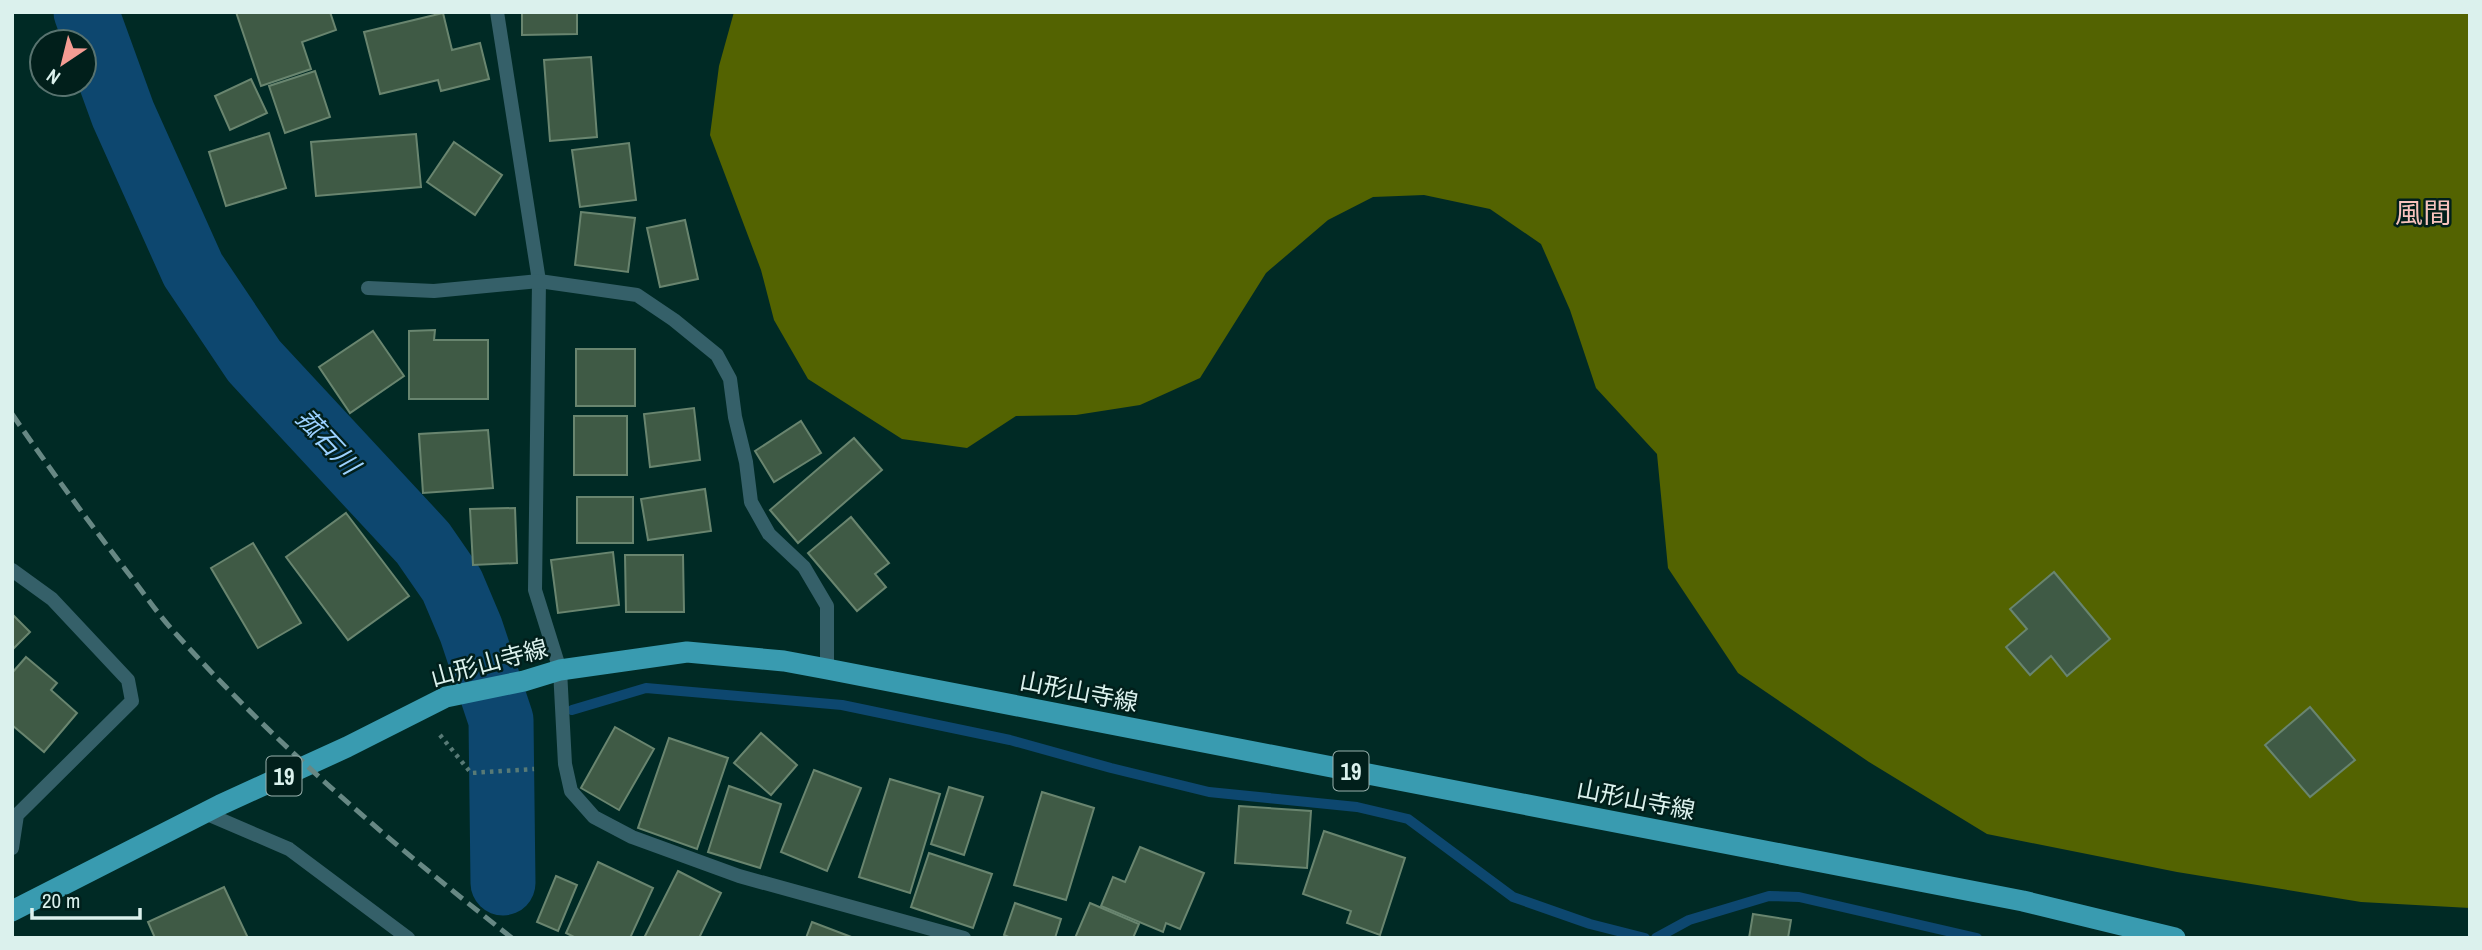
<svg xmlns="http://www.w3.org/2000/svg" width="2482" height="950" font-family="'Archivo Narrow','Noto Sans JP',sans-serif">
<rect width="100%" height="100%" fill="#002a25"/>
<path fill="#536301" d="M734,12H2470V908L2361,902L2177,872L1987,834L1869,762L1738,673L1668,568L1657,454L1596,388L1570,310L1541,244L1490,209L1424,195L1373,197L1328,220L1266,273L1200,378L1140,405L1076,415L1016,416L967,448L902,439L808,379L774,320L761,270L710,135L719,66Z"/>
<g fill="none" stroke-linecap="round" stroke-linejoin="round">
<g stroke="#0d476f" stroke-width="10">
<path d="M572,710L646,688L842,705L1010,740L1111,768L1209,792L1357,807L1408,819L1513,897L1590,924L1645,938"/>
<path d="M501,731L514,727"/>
<path d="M1656,938L1689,920L1769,896L1799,897L1977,938"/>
</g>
<path stroke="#0d476f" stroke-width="65" d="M86,12L123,114L193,270L254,361L423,543L452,585L471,630L501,720L503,883"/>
</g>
<g fill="#3f5a45" stroke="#69856f" stroke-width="2">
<path d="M236,12H330L336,30L302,42L311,69L261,86Z"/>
<path d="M522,12H577V34L522,35Z"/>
<path d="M443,13L452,50L480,43L489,79L441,91L438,80L380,94L364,32Z"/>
<path d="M591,57L597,137L550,141L544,60Z"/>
<path d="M315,71L330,117L285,133L269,86Z"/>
<path d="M251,79L267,113L230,130L215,96Z"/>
<path d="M269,133L286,188L226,206L209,152Z"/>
<path d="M416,134L421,187L316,196L311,142Z"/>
<path d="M454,142L502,175L475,215L427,182Z"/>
<path d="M629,143L636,200L580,207L572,150Z"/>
<path d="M581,212L635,218L628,272L575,265Z"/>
<path d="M685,220L698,279L660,287L647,228Z"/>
<path d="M435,330L434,340H488V399H409V331Z"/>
<path d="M373,331L404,376L350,413L319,367Z"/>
<rect x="576" y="349" width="59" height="57"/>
<path d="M694,408L700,460L650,467L644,414Z"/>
<rect x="574" y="416" width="53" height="59"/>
<path d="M801,421L821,453L774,482L755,451Z"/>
<path d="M488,430L493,488L423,493L419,434Z"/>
<path d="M854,438L882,470L798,543L770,510Z"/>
<path d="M705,489L711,531L648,540L641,499Z"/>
<rect x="577" y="497" width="56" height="46"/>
<path d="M515,508L517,563L473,565L470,509Z"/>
<path d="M346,513L409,596L348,640L286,557Z"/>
<path d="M851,517L889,563L875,574L886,587L857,611L808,553Z"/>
<path d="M253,543L301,623L258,648L211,568Z"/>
<path d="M613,552L619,605L558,613L551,560Z"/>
<path d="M625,555H683L684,612H626Z"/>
<path d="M2054,572L2110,639L2067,676L2051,656L2030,675L2006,647L2027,629L2010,609Z"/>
<path d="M12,614L30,632L12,650Z"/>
<path d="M26,657L57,683L51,690L77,713L44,752L12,725V673Z"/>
<path d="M2310,707L2355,760L2310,797L2265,745Z"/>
<path d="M615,727L654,749L619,810L581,788Z"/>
<path d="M761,733L797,765L771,795L734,763Z"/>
<path d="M669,738L728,758L697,849L638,828Z"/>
<path d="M814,770L861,788L827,871L781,852Z"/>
<path d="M890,779L940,794L910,893L859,877Z"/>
<path d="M729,786L781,804L760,868L708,852Z"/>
<path d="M949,787L983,797L964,855L931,844Z"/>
<path d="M1042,792L1094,808L1066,900L1014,885Z"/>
<path d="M1239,806L1311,811L1307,868L1235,863Z"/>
<path d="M1324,831L1405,858L1380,935L1347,923L1351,911L1303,894Z"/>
<path d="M1140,847L1204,873L1180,929L1166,923L1163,932L1101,906L1113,877L1125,882Z"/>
<path d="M929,853L992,874L973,928L911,907Z"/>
<path d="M598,862L653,888L630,938H576L566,933Z"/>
<path d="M678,871L721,893L699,938H644Z"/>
<path d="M556,876L577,885L558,931L537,922Z"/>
<path d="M224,887L248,938H155L148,922Z"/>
<path d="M1015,903L1061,919L1055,938H1011L1004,935Z"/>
<path d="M1090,903L1139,924L1133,938H1075Z"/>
<path d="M1753,914L1791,920L1788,938H1749Z"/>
<path d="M812,922L854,938H806Z"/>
</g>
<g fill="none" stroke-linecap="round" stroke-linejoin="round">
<path stroke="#587a76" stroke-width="4.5" stroke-dasharray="3.5 5" stroke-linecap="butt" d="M440,735L471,773L534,769"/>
<g stroke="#356069" stroke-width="14">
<path d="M497,12L539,281L535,590L560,670L565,764L571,791L594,817L632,837L739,876L964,938"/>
<path d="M368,288L434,291L539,281L637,295L674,320L717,355L730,379L735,417L746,462L751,502L769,534L804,567L827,606V669"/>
<path d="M12,570L52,599L128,680L132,701L17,815L12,848"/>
<path d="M205,813L289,849L408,938"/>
</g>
<path stroke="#399bb0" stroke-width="21" d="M12,911L220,805L347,747L446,697L524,681L560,670L687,652L784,661L827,669L2023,901L2175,938"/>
<path stroke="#678884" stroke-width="5" stroke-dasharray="14 7" stroke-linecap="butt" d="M12,414C49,468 88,521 128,573C144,593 159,616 177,635C280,749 391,843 512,938"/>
</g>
<g text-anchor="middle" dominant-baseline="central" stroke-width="5" stroke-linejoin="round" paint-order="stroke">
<g fill="#011f1b" stroke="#9ab2ae" stroke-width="2">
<rect x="1333.5" y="751.5" width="35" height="39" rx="5"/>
<rect x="266.5" y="756.5" width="35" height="39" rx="5"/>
</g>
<g font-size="23" font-weight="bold" fill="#dbf1ed">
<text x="1351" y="771">19</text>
<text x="284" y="776">19</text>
</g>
<g font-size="24" fill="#dbf1ed" stroke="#011f1b">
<text transform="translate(489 662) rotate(-15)">山形山寺線</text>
<text transform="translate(1079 691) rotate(11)">山形山寺線</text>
<text transform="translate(1636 799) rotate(11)">山形山寺線</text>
</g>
<g font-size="26" font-style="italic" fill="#9cd1ff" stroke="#011f1b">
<text transform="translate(328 441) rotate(47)">菰石川</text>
</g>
<g font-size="28" fill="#f7c3bd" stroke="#011f1b">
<text x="2423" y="213">風間</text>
</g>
</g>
<rect width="2482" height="950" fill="none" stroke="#dbf1ed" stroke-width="28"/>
<g transform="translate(63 63) rotate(215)"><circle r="33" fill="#011f1b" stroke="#58736f" stroke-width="2"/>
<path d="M0-5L12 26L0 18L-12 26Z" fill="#f59c93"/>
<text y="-10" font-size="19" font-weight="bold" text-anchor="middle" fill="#dbf1ed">N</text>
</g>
<path d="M32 908v10h108v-10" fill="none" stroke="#dbf1ed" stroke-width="3.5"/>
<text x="42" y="908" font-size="21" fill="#dbf1ed" stroke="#011f1b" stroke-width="5" paint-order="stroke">20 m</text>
</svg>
